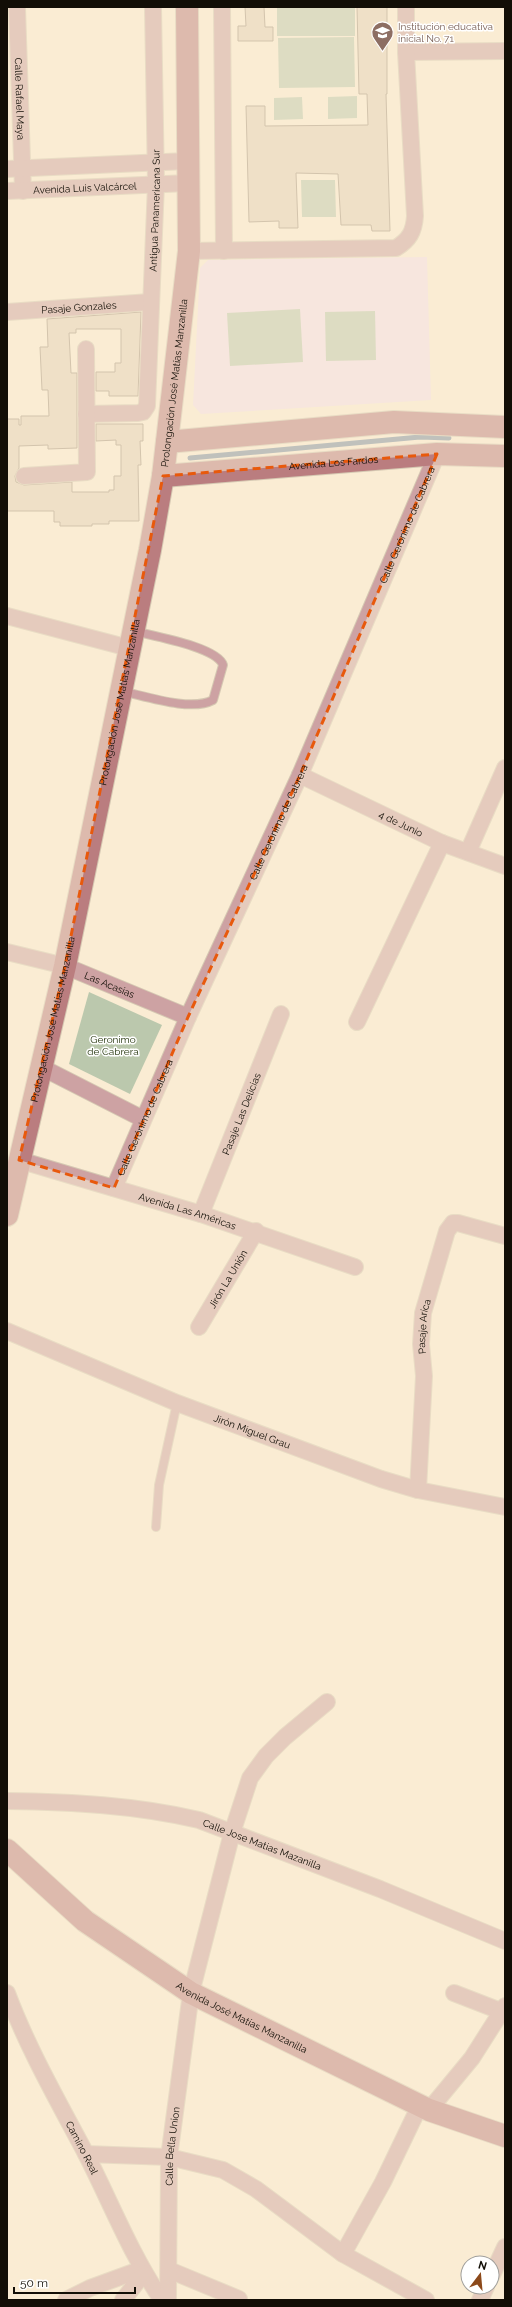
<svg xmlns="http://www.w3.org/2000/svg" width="512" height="2307" font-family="Raleway,sans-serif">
<rect width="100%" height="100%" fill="#faecd3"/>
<path fill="#f3ddea" d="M427,257L431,400L201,414L193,405L200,268L208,260Z"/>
<g fill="#bbc8ad">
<rect x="277" y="7" width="78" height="29"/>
<path d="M354,37L355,87L279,88L278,38Z"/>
<path d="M357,96V118L328,119V97Z"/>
<path d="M302,97L303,119L274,120V98Z"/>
<path d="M301,180H335L336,217H302Z"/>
<path d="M300,309L303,362L230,366L227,313Z"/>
<path d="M375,311L376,360L326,361L325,312Z"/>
<path d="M89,992L162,1025L130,1094L69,1064Z"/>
</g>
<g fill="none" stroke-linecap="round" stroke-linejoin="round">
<path stroke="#7a8da0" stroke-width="5" d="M190,458L420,437L449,438"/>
</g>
<g fill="#e3d0b9" stroke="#a5937e">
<path d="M245,7H264L265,27H273V41H238V26H246Z"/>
<path d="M357,7H387V94H386L390,231H372L371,225H341L338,174L296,173L298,228H279V221L249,222L246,106H265V126L368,125L367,94H359Z"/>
<path d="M141,312L138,396H109V391H96V372H115V363H121V329H76V333H69L71,373H77V448L48,449V445L19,446V468L15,476L16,482L24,485L72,482V492H109V490H114V476H121V445H116V440L96,441V424H143V441H140L141,465H138L139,521H109V524H92V526H60V522H54V511H7V419H19V425H21V416H49L48,390H42L40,347H48L47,319Z"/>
</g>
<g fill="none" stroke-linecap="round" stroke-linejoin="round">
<defs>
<g id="lane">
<path d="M121,691C145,696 191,712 213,700L223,665C217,647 153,636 134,631"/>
<path d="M156,1527L159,1485L177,1403"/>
</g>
<g id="street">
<path id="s1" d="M17,7L23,191"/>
<path d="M222,7L224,251"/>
<path d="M406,52L505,51"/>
<path d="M7,169L187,161"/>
<path id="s2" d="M7,191L188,183"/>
<path d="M189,251L396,248C409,240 414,232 415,216L406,52V7"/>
<path id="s3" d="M7,312L150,302"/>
<path id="s4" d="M86,414L138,413L143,412L147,406L156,184L153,7"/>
<path d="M24,476L87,472L86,349"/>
<path d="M7,616L129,648"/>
<path id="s5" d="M300,775L442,843L505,866"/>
<path d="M468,852L505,768"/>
<path id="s6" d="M7,952L65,966L188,1017"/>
<path d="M357,1022L442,843"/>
<path d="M41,1067L143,1119"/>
<path id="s7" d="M19,1160L201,1214L355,1267"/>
<path id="s8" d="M114,1188L188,1017L300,775L437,454"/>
<path id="s9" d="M201,1214L281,1014"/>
<path id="s10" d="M199,1327L256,1231"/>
<path id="s11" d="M7,1331L177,1403L381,1479L418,1490L505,1507"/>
<path id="s12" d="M418,1490L424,1376L421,1344L423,1313L447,1231L453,1223H458L505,1236"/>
<path id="s13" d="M7,1801C72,1802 135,1805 199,1820L380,1889L505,1941"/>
<path id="s14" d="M7,1993C28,2049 58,2101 86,2154C111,2203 131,2255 162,2300"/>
<path d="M454,1993L503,2012"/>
<path d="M429,2110L472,2058L505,2006"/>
<path d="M86,2154L169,2157L223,2170L256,2189L343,2254L426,2300"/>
<path d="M343,2254L383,2182L420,2105"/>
<path d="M169,2270L239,2299"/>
<path d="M492,2275L505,2247"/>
<path d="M66,2300L90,2288L142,2269"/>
<path d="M123,2300L144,2273"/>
<path id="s15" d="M168,2300L169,2157L191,1993L232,1833L250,1778L266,1756L285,1737L327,1702"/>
<path d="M480,2300L486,2287"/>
</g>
<g id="secondary">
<path d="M167,442L394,422L505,427"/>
<path id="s16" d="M163,476L437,454L505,456"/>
<path id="s17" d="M7,1215L65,966L150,550L163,476L189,251L187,7"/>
<path id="s18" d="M7,1850L85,1921L191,1993L429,2110L505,2136"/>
</g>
</defs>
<use href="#lane" stroke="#d5c8b2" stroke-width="10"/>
<use href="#street" stroke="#d5c8b2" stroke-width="18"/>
<use href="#secondary" stroke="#d5c8b2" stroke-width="24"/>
<use href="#lane" stroke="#cda2a3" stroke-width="8"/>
<use href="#street" stroke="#cda2a3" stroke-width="16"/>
<use href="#secondary" stroke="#ba7d7f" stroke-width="22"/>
</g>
<path d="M0 0H512V2307H0ZM437,454L300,775L188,1017L114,1188L19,1160L65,966L163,476Z" fill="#faecd3" fill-opacity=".55" fill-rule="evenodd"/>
<path fill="none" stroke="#e8590c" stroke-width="3" stroke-dasharray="8 5" stroke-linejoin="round" d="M437,454L300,775L188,1017L114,1188L19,1160L65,966L163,476Z"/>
<defs>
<symbol id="school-pin" viewBox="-11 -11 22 30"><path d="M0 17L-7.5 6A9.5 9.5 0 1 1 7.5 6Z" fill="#8d6e63" stroke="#fff"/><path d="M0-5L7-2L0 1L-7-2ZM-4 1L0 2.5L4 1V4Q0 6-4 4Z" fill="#fff"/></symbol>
</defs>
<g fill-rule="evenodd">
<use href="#school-pin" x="370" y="20" width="25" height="34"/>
</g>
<g text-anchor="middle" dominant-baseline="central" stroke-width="3" stroke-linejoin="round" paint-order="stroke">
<g font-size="10" fill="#785e54" stroke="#fff" text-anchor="start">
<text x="398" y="26">Institución educativa<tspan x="398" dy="12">inicial No. 71</tspan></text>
</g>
<g font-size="10" fill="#120e06" stroke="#fff">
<text stroke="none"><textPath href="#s1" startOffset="92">Calle Rafael Maya</textPath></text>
<text stroke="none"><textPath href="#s2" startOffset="78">Avenida Luis Valcárcel</textPath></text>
<text stroke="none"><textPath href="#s4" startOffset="260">Antigua Panamericana Sur</textPath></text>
<text stroke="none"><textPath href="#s3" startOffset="72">Pasaje Gonzales</textPath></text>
<text stroke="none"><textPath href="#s17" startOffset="849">Prolongación José Matías Manzanilla</textPath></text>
<text stroke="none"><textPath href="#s16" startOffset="171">Avenida Los Fardos</textPath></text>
<text stroke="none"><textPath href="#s8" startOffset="725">Calle Gerónimo de Cabrera</textPath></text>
<text stroke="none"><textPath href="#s17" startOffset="525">Prolongación José Matías Manzanilla</textPath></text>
<text stroke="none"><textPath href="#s8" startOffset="401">Calle Gerónimo de Cabrera</textPath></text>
<text stroke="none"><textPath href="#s5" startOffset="112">4 de Junio</textPath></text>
<text stroke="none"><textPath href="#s6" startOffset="108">Las Acasias</textPath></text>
<text stroke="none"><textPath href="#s17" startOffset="201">Prolongación José Matías Manzanilla</textPath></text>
<text stroke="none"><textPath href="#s9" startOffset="108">Pasaje Las Delicias</textPath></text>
<text stroke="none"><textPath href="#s8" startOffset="77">Calle Gerónimo de Cabrera</textPath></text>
<text stroke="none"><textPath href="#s7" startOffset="176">Avenida Las Américas</textPath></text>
<text stroke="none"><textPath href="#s10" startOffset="56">Jirón La Unión</textPath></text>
<text stroke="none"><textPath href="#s12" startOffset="164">Pasaje Arica</textPath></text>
<text stroke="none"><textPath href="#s11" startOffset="265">Jirón Miguel Grau</textPath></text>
<text stroke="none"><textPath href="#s13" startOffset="261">Calle Jose Matias Mazanilla</textPath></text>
<text stroke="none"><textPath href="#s18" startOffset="290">Avenida José Matías Manzanilla</textPath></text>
<text stroke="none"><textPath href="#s15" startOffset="154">Calle Bella Union</textPath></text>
<text stroke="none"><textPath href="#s14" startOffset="172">Camino Real</textPath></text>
</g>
<g font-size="10" fill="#1f3006" stroke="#fff">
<text x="113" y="1039">Geronimo<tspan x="113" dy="12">de Cabrera</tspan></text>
</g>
</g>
<rect width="512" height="2307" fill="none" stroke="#120e06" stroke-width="16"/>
<g transform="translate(480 2275) rotate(16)"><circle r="19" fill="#ffffff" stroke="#a09f9b"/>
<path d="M0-3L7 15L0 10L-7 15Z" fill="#8c491a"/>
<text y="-6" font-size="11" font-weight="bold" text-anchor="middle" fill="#120e06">N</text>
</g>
<path d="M14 2287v6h121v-6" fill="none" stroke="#120e06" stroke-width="2"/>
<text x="20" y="2287" font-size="12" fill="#120e06" stroke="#ffffff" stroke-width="3" paint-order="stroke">50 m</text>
</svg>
